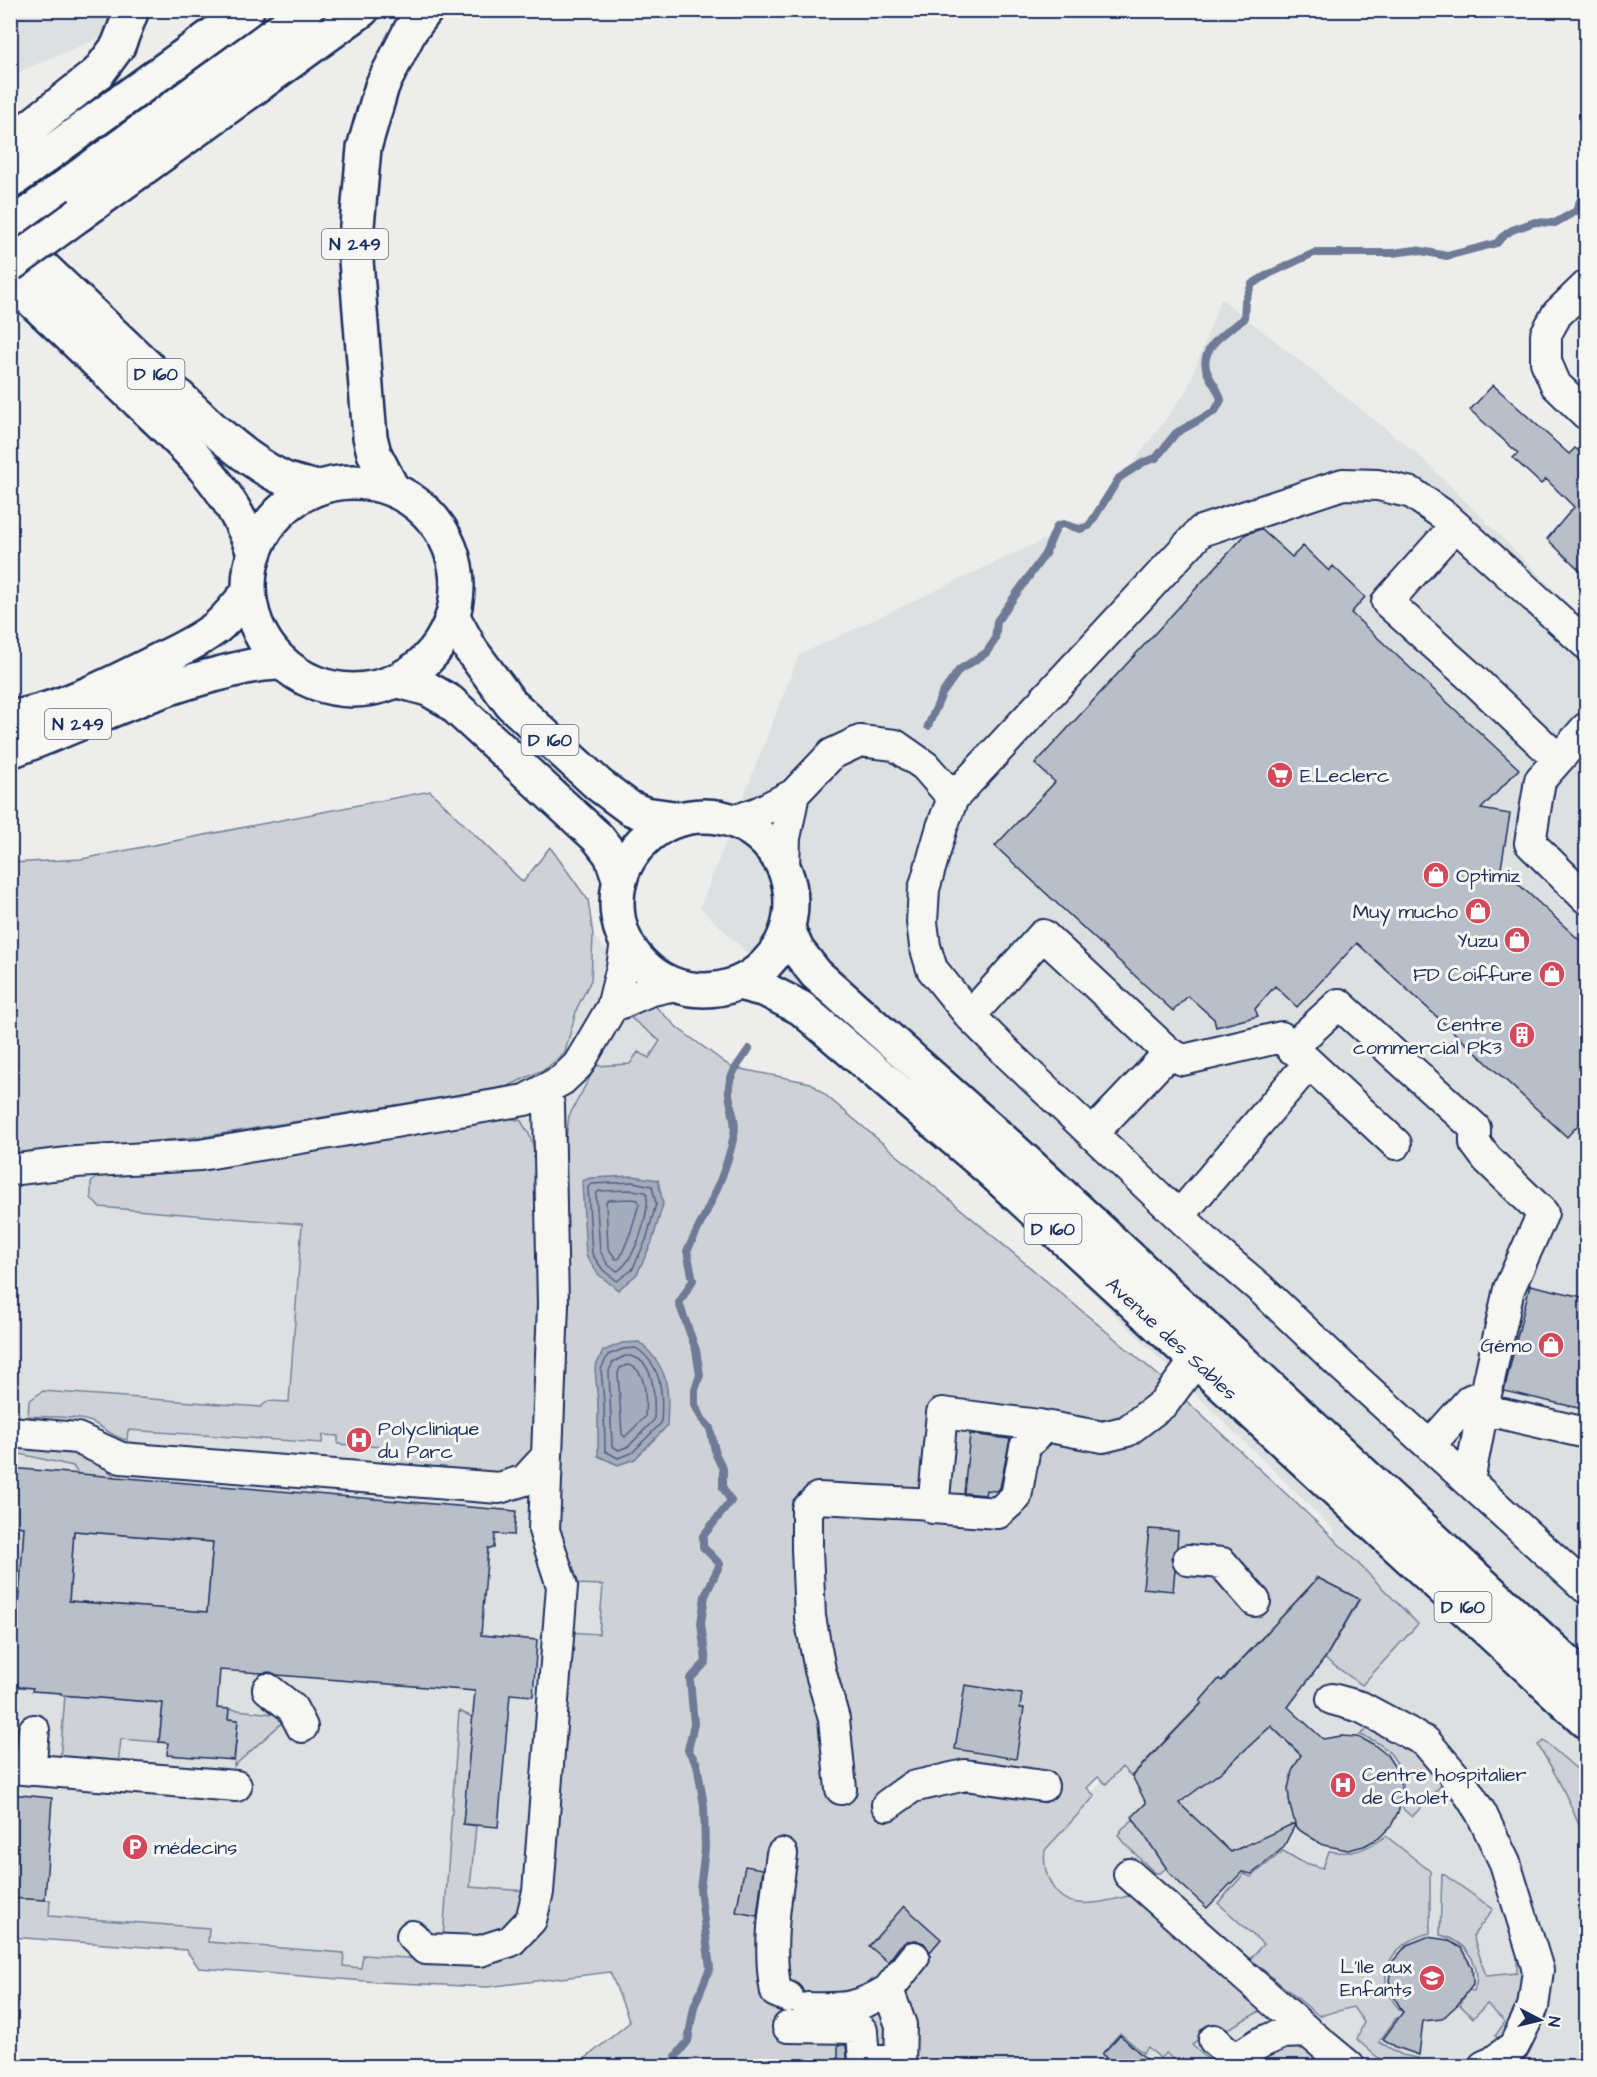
<svg xmlns="http://www.w3.org/2000/svg" width="1597" height="2077" viewBox="0 0 1597 2077" font-family="'Architects Daughter',sans-serif">
<rect width="100%" height="100%" fill="#edeeec"/>
<filter id="ink" filterUnits="userSpaceOnUse"><feTurbulence type="fractalNoise" baseFrequency=".0167" numOctaves="2"/><feDisplacementMap in="SourceGraphic" scale="12" xChannelSelector="R" yChannelSelector="G"/><feConvolveMatrix kernelMatrix="1 2 1 2 8 2 1 2 1" color-interpolation-filters="sRGB"/></filter>
<g filter="url(#ink)">
<!-- built -->
<path fill="#dde0e1" d="M11,11H164L11,75Z
M1221,298L1420,456L1586,621V2066H806L1007,1883L1336,1532L700,907L799,655L1094,516L1187,390Z
M430,791L523,882L550,847L588,900L593,935L655,1006L713,1062L704,1968L576,2066L630,2022L610,1972L487,1987L378,1982L199,1968L186,1950L11,1937V863L82,859Z"/>
<!-- green -->
<path fill="#ced2d7" stroke="#74809a" stroke-width="1.5" d="M430,791L523,882L550,847L588,900L593,935L591,980L577,1008L565,1052L547,1068L506,1087L208,1136L11,1156V863L82,859Z
M655,1006L679,1029L731,1067L811,1083L1164,1380L1327,1532L1418,1624L1362,1685L1325,1659L1360,1599L1316,1577L1313,1583L1222,1680L1219,1679L1200,1701L1201,1703L1131,1776L1122,1767L1106,1784L1098,1777L1087,1788L1095,1796L1045,1850C1042,1872 1053,1901 1078,1903C1096,1905 1116,1899 1133,1895L1262,2010L1224,2031L1211,2026L1192,2045L1215,2066H1189L1184,2062L1180,2066L1166,2053L1160,2058L1148,2047L1143,2053L1120,2033L1102,2054L1109,2061L1104,2066H576L630,2022L610,1972L487,1987L378,1982L199,1968L186,1950L11,1937L10,1898L50,1900L49,1916L209,1928L208,1942L344,1953L343,1966L361,1968L363,1955L479,1963L519,1949L568,1632L599,1634L603,1585L574,1584L557,1523L561,1175L569,1116L596,1066L630,1064L638,1052L649,1058L660,1041L631,1018L644,1009Z
M507,1117L521,1121L529,1134L536,1154L544,1282L536,1442L531,1457L509,1474L382,1467L383,1447L338,1444V1436L323,1435L322,1443L128,1430L127,1440C112,1437 103,1426 89,1421C72,1416 46,1417 28,1416L29,1401L43,1391L261,1407L268,1401L289,1402L302,1224L99,1207L91,1198V1183L99,1174Z
M11,1444L85,1452L118,1479L79,1475L73,1466L11,1452Z
M10,1525L24,1527L19,1601L11,1600Z
M74,1531L213,1542L207,1612L69,1601Z
M65,1695L163,1703L159,1742L121,1739L118,1765L60,1761Z
M229,1709L281,1715L284,1721L234,1766L238,1720L228,1719Z
M459,1711L473,1717L463,1824L476,1826L470,1887L528,1891C527,1898 526,1909 522,1914C503,1941 472,1940 443,1939Z
M1374,1724L1392,1731L1448,1778L1412,1817L1403,1809C1407,1774 1396,1746 1360,1735Z
M1271,1726L1301,1756C1288,1778 1284,1798 1296,1823L1231,1852L1168,1809L1221,1772Z
M1544,1741L1586,1777V1843C1573,1808 1558,1776 1538,1745Z
M1134,1819L1170,1865L1160,1873H1155L1123,1842L1118,1835L1123,1828Z
M1386,1836L1430,1871V1933C1386,1943 1369,1985 1406,2015L1404,2020L1396,2018L1379,2042L1402,2055L1418,2058L1417,2066C1386,2066 1379,2061 1357,2039L1364,2022L1353,2007L1319,2016L1250,1959L1263,1944L1218,1903L1244,1874L1251,1877L1283,1851L1302,1862L1323,1868L1329,1851C1354,1855 1365,1850 1386,1836Z
M1442,1873L1493,1909L1473,1936L1486,1976L1517,1973V1955L1526,1956V1980L1515,2023L1500,2039L1495,2036L1505,2022L1487,2004L1473,2018L1460,2005L1468,1990L1474,1991C1484,1965 1465,1941 1440,1935Z
M1295,2044L1312,2052L1329,2066H1248L1265,2053Z"/>
<!-- water -->
<path fill="#a5acbc" stroke="#6e7a96" stroke-width="1.5" d="M633,1176L658,1180L663,1204L652,1242L637,1274L618,1290L598,1274L586,1256L582,1181L590,1178Z
M639,1342C670,1368 669,1389 667,1426L635,1459L618,1465L598,1456V1403L595,1368L603,1351L622,1343Z"/>
<g fill="none" stroke-linecap="round" stroke-linejoin="round">
<!-- shore -->
<path stroke="#526184" stroke-width="1.5" d="M633,1182L652,1186L656,1204L646,1240L632,1270L617,1281L603,1270L592,1254L588,1187L592,1184Z
M632,1190L646,1192C652,1210 634,1263 617,1271L608,1265L600,1251L596,1194L599,1191Z
M632,1199L638,1200L639,1204L630,1234L620,1258L616,1259L608,1248L606,1202L608,1200Z
M636,1348C663,1366 663,1394 661,1423L632,1453L618,1458L605,1451L604,1403L601,1369L608,1355L623,1349Z
M625,1356C656,1355 655,1398 654,1420L629,1446L619,1450L612,1446L609,1371L613,1362Z
M627,1365C648,1367 646,1402 645,1417L625,1437L622,1434L618,1373L620,1368Z"/>
<!-- stream -->
<path stroke="#6e7a96" stroke-width="8" d="M1586,64V71
M928,726L942,694L959,670L986,653L995,640L997,621L1045,554L1057,526L1063,524L1080,529L1089,526L1119,478L1144,462L1156,458L1176,433L1215,411L1221,400C1219,390 1212,383 1208,374C1196,350 1227,330 1244,319L1245,301L1252,284L1269,274L1314,253H1392L1416,250L1447,256L1497,243L1502,237L1512,230L1535,222L1555,223L1576,211L1586,186
M678,2066L676,2056L688,2041L694,2007L710,1968L700,1889L705,1849L704,1806L697,1764L688,1750L694,1724L690,1679L706,1662L701,1623L705,1596L720,1564L703,1547V1536L731,1501L723,1488V1469L716,1455L710,1428L702,1419L695,1405V1390L700,1375L696,1350L679,1303L693,1280L687,1251C705,1215 726,1176 734,1135C738,1117 725,1098 730,1081C732,1070 743,1058 749,1049"/>
</g>
<!-- building -->
<path fill="#b9bfc8" stroke="#1b2f5e" stroke-width="1.5" fill-rule="evenodd" d="M1493,385L1569,454L1575,448L1587,458V577L1547,539L1574,507L1546,479L1541,484L1513,458L1518,453L1470,410Z
M1261,529L1292,557L1303,546L1329,571L1333,566L1365,597L1351,613L1519,769L1481,809L1510,814L1501,868L1587,947V1115L1567,1137L1357,943L1297,1007L1275,986L1255,1009L1258,1016L1216,1027L1214,1019L1188,996L1173,1011L995,846L1055,782L1035,764L1246,534Z
M1530,1285L1587,1298V1410L1504,1391Z
M970,1434L1010,1439L1000,1488L996,1491L986,1490L985,1495L964,1493Z
M10,1468L516,1511L514,1535L495,1534L494,1548H488L481,1635L537,1640L533,1696L510,1694L498,1827L463,1824L475,1691L277,1675L270,1672L261,1673L220,1670L217,1708L229,1709L228,1719L238,1720L234,1760L167,1755L168,1743L159,1742L163,1703L61,1695V1693L32,1691L33,1688L11,1686L14,1651H10V1600L19,1601L24,1527L10,1525ZM74,1531L213,1542L207,1612L69,1601Z
M1149,1529L1178,1531L1177,1547L1171,1558L1175,1570L1173,1591L1143,1588Z
M1318,1578L1359,1599L1325,1658L1288,1707L1323,1739L1341,1736L1358,1737L1373,1744L1387,1755L1396,1769L1401,1785L1399,1810L1391,1826L1379,1838L1364,1846L1348,1850L1323,1845L1296,1828L1295,1825L1283,1848L1252,1874L1242,1872L1207,1908L1171,1875L1132,1817L1146,1803L1132,1776L1202,1703L1200,1701L1219,1679L1222,1681ZM1271,1726L1301,1755L1292,1771L1288,1789L1290,1806L1295,1823L1231,1852L1179,1803L1221,1772Z
M965,1685L1022,1694L1020,1708H1024L1016,1759L955,1749Z
M10,1794L52,1798L45,1900L10,1898Z
M745,1866L763,1869L757,1916L736,1912Z
M904,1906L941,1939L930,1952L924,1943L916,1940L907,1941L900,1946L888,1962L869,1946Z
M1427,1937L1448,1940L1461,1948L1472,1967L1473,1981V1985L1458,2004L1442,2019L1423,2021L1419,2055L1396,2047L1383,2039L1403,2012L1394,1997L1389,1980L1393,1961L1407,1945Z
M1120,2035L1155,2067H1116L1102,2054Z
M838,2045H846L848,2067H838Z"/>
<g fill="none" stroke-linecap="round" stroke-linejoin="round">
<defs>
<path id="minor" d="M1586,286L1557,314L1546,334V362L1556,385L1586,414
M1455,526L1387,602L1472,678L1558,759
M1586,644L1445,516L1412,493L1378,485L1343,484L1201,531L953,798L942,827L924,889L922,922L925,946L932,969L970,1016L1009,1055L1216,1251L1261,1289L1344,1368L1586,1588
M1586,728L1540,780L1530,843L1586,898
M734,821L759,812L794,794L832,754L860,741L895,745L925,766L953,798
M784,866L785,838L794,794
M612,1007L649,991L675,985
M970,1016L1043,935L1169,1053L1183,1060L1281,1037L1396,1144
M1291,1048L1339,1004L1475,1128V1143L1487,1159L1543,1213L1509,1289L1484,1403L1469,1481
M1092,1134L1169,1053
M10,1170L76,1162L200,1155L525,1100L562,1080L578,1065L612,1007L622,967L626,942
M1180,1215L1298,1076L1310,1065
M1484,1403L1495,1412L1586,1433
M1039,1425L1037,1434L1025,1447L1016,1497L998,1513L933,1508L942,1413L1039,1425L1103,1437L1127,1431L1164,1403L1196,1360
M10,1432L77,1438L121,1458L499,1488L525,1480L547,1456
M1430,1445L1470,1400L1486,1394
M1188,1560L1222,1563L1255,1601
M268,1689L292,1708L302,1727
M1332,1699L1361,1707L1426,1742L1465,1788L1481,1813L1505,1863L1538,1970L1533,2007L1514,2046L1493,2062L1484,2066
M10,1768L236,1786
M30,1770L34,1730
M841,1789L834,1719L820,1670L810,1617L807,1549V1509L818,1498L933,1504
M887,1805L912,1787L965,1775L1043,1786
M782,1854C776,1900 767,1946 776,1992L788,1997
M1129,1874L1308,2032
M412,1936L425,1949L480,1951L511,1941L531,1920L538,1892L562,1586L544,1530L553,1305L549,1105L544,1091
M808,2008C844,2009 857,2009 888,1990
M788,2027L858,2028L862,2031L864,2061H900
M1214,2040L1235,2059L1260,2043L1283,2033L1308,2032L1349,2066
M900,2066L901,2025L888,1990L914,1957"/>
<g id="major">
<path d="M10,236L213,429C236,448 258,467 285,479C295,483 307,485 317,488"/>
<path d="M10,280C49,316 88,353 126,390C178,439 230,483 254,553"/>
<circle cx="353" cy="586" r="104"/>
<path d="M453,617L471,650L511,704L599,785L630,808L645,814L681,819"/>
<path d="M399,681L428,689L449,701L598,838L611,855L620,881"/>
<circle cx="704" cy="903" r="87"/>
<path d="M788,929L797,950L816,974L1008,1145L1586,1680"/>
<path id="s1" d="M739,983L766,990L801,1008L988,1168L1586,1721"/>
</g>
<path id="highway" d="M10,143L98,73L118,46L132,10
M10,182L247,10
M80,214L362,10
M10,227L307,10
M392,488L374,453L370,437L355,248L364,148L382,86L410,31L426,10
M10,718C63,709 114,683 161,659C180,650 200,640 217,627C228,618 238,604 248,593
M10,751C82,725 148,690 222,673C241,668 260,663 281,663"/>
</defs>
<!-- minor casing -->
<use href="#minor" stroke="#1b2f5e" stroke-width="34"/>
<!-- major casing -->
<use href="#major" stroke="#1b2f5e" stroke-width="38"/>
<!-- highway casing -->
<use href="#highway" stroke="#1b2f5e" stroke-width="38"/>
<!-- minor -->
<use href="#minor" stroke="#f6f6f2" stroke-width="30"/>
<!-- major -->
<use href="#major" stroke="#f6f6f2" stroke-width="33"/>
<!-- highway -->
<use href="#highway" stroke="#f6f6f2" stroke-width="33"/>
<defs>
<path id="highway-bridge" d="M10,265L80,214"/>
</defs>
<!-- highway-bridge casing -->
<use href="#highway-bridge" stroke="#1b2f5e" stroke-width="38" stroke-linecap="butt"/>
<!-- highway-bridge -->
<use href="#highway-bridge" stroke="#f6f6f2" stroke-width="33"/>
</g>
</g>
<!-- icons -->
<defs>
<symbol id="supermarket-disc" viewBox="-11 -11 22 22"><circle r="9.5" fill="#d1495b" stroke="#f6f6f2"/><path d="M-6-5.5h2.5l.6 2H6L4.5 2H-2.5L-4.4-4H-6ZM-1.5 3.2a1.3 1.3 0 1 0 .1 0ZM3 3.2a1.3 1.3 0 1 0 .1 0Z" fill="#fff"/></symbol>
<symbol id="shop-disc" viewBox="-11 -11 22 22"><circle r="9.5" fill="#d1495b" stroke="#f6f6f2"/><path d="M-5-2.5h2.3a2.7 3.5 0 0 1 5.4 0H5L5.5 6h-11ZM-1.5-2.5h3a1.5 2.3 0 0 0-3 0Z" fill="#fff"/></symbol>
<symbol id="building-disc" viewBox="-11 -11 22 22"><circle r="9.5" fill="#d1495b" stroke="#f6f6f2"/><path d="M-4-6H4V6H1V3H-1V6H-4ZM-2.5-4.3h1.7v1.8h-1.7ZM.8-4.3h1.7v1.8H.8ZM-2.5-1h1.7V.8h-1.7ZM.8-1h1.7V.8H.8Z" fill="#fff"/></symbol>
<symbol id="hospital-disc" viewBox="-11 -11 22 22"><circle r="9.5" fill="#d1495b" stroke="#f6f6f2"/><path d="M-5-5h3v3.5h4V-5h3V5h-3V1.5h-4V5h-3Z" fill="#fff"/></symbol>
<symbol id="parking-disc" viewBox="-11 -11 22 22"><circle r="9.5" fill="#d1495b" stroke="#f6f6f2"/><path d="M-3.5-5.5H1a3.5 3.5 0 0 1 0 7H-1V5.5H-3.5ZM-1-3.4V-.6H.8a1.4 1.4 0 0 0 0-2.8Z" fill="#fff"/></symbol>
<symbol id="school-disc" viewBox="-11 -11 22 22"><circle r="9.5" fill="#d1495b" stroke="#f6f6f2"/><path d="M0-5L7-2L0 1L-7-2ZM-4 1L0 2.5L4 1V4Q0 6-4 4Z" fill="#fff"/></symbol>
</defs>
<g fill-rule="evenodd">
<use href="#supermarket-disc" x="1265" y="760" width="30" height="30"/>
<use href="#shop-disc" x="1421" y="860" width="30" height="30"/>
<use href="#shop-disc" x="1463" y="896" width="30" height="30"/>
<use href="#shop-disc" x="1502" y="925" width="30" height="30"/>
<use href="#shop-disc" x="1537" y="959" width="30" height="30"/>
<use href="#building-disc" x="1507" y="1020" width="30" height="30"/>
<use href="#shop-disc" x="1536" y="1330" width="30" height="30"/>
<use href="#hospital-disc" x="344" y="1425" width="30" height="30"/>
<use href="#hospital-disc" x="1328" y="1770" width="30" height="30"/>
<use href="#parking-disc" x="120" y="1832" width="30" height="30"/>
<use href="#school-disc" x="1417" y="1963" width="30" height="30"/>
</g>
<g text-anchor="middle" stroke-width="6" stroke-linejoin="round" paint-order="stroke">
<!-- shield labels -->
<g fill="#f6f6f2" stroke="#5d6b8a" stroke-width="1.5">
<rect x="322" y="229" width="66" height="30" rx="4.5"/>
<rect x="127.5" y="359" width="57" height="30" rx="4.5"/>
<rect x="45" y="709" width="66" height="30" rx="4.5"/>
<rect x="521.5" y="725" width="57" height="30" rx="4.5"/>
<rect x="1024.5" y="1214" width="57" height="30" rx="4.5"/>
<rect x="1434.5" y="1592" width="57" height="30" rx="4.5"/>
</g>
<g font-size="18" font-weight="bold" fill="#1b2f5e">
<text x="355" y="250">N 249</text>
<text x="156" y="380">D 160</text>
<text x="78" y="730">N 249</text>
<text x="550" y="746">D 160</text>
<text x="1053" y="1235">D 160</text>
<text x="1463" y="1613">D 160</text>
</g>
<!-- poi labels -->
<g font-size="20" fill="#1b2f5e" stroke="#f6f6f2" text-anchor="end">
<text x="1300" y="782" text-anchor="start">E.Leclerc</text>
<text x="1456" y="882" text-anchor="start">Optimiz</text>
<text x="1458" y="918">Muy mucho</text>
<text x="1498" y="947">Yuzu</text>
<text x="1532" y="981">FD Coiffure</text>
<text x="1502" y="1031">Centre<tspan x="1502" dy="23">commercial PK3</tspan></text>
<text x="1532" y="1352">Gémo</text>
<text x="378" y="1435" text-anchor="start">Polyclinique<tspan x="378" dy="23">du Parc</tspan></text>
<text x="1362" y="1781" text-anchor="start">Centre hospitalier<tspan x="1362" dy="23">de Cholet</tspan></text>
<text x="154" y="1854" text-anchor="start">médecins</text>
<text x="1412" y="1973">L’Ile aux<tspan x="1412" dy="23">Enfants</tspan></text>
</g>
<!-- street labels -->
<g font-size="20" fill="#1b2f5e" stroke="#f6f6f2">
<text dy="7" stroke="none"><textPath href="#s1" startOffset="564">Avenue des Sables</textPath></text>
</g>
</g>
<!-- margin -->
<rect width="1597" height="2077" fill="none" stroke="#f6f6f2" stroke-width="36"/>
<rect x="18" y="18" width="1561" height="2041" fill="none" stroke="#1b2f5e" stroke-width="2" filter="url(#ink)"/>
<!-- north arrow -->
<g transform="translate(1540 2020) rotate(97)" stroke="#f6f6f2" stroke-width="4.5" paint-order="stroke">
<path d="M0-4.5L10 22L0 15L-10 22Z" fill="#1b2f5e"/>
<text y="-9" font-size="16" font-weight="bold" text-anchor="middle" fill="#1b2f5e">N</text>
</g>
</svg>
